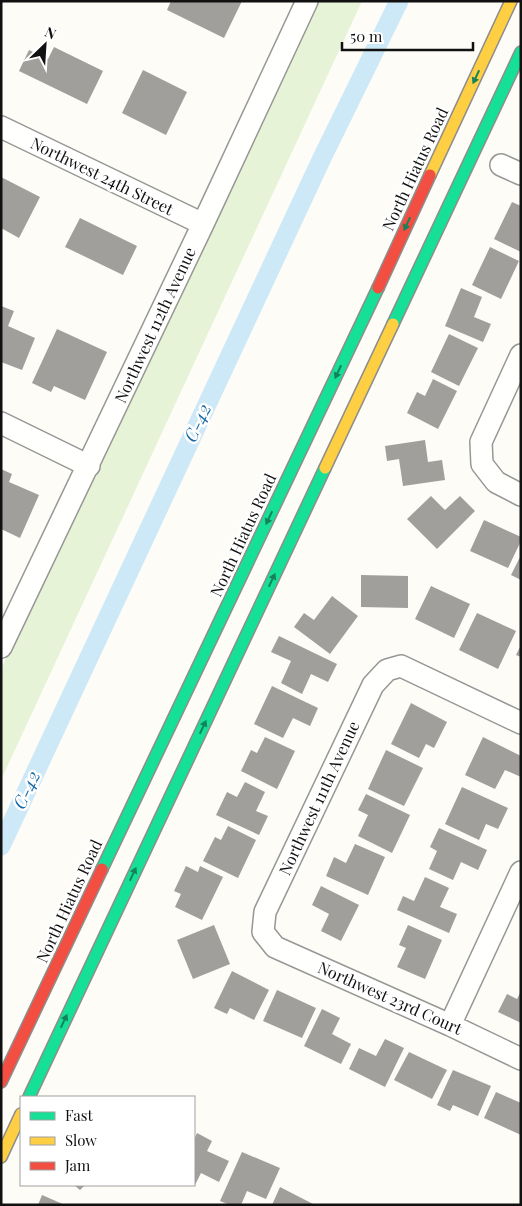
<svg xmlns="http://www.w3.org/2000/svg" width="522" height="1206" viewBox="0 0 522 1206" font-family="'Playfair Display',serif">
<rect width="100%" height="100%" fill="#fdfcf7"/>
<!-- green -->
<path fill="#e7f3d7" d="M316,1H362L1,780V669Z"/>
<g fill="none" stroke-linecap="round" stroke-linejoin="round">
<!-- canal -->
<path stroke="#cde8f7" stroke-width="19" d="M1,846L322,158L399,1"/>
</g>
<!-- building -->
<path fill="#a19f9c" d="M171,1H242L224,38L167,10Z
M54,47L103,71L87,104L19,71L29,50L48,59Z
M143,70L187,92L166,135L122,113Z
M1,177L40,197L19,238L1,228Z
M512,202L521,206V252L494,239Z
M80,218L137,246L123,275L65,247Z
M490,247L519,261L501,299L472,285Z
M461,288L482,297L474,317L491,324L483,342L445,326Z
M1,306L14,311L8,326L35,338L22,370L1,362Z
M57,329L107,352L85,400L54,386L51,392L32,383Z
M449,334L478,348L459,386L431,372Z
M433,379L457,391L438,429L407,413L417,392L425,396Z
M425,440L428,462L442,460L445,480L403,486L399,459L387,461L385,446Z
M1,469L12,474L9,482L39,495L20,538L1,529Z
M431,496L445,510L460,496L475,511L437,549L407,519Z
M484,520L521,537V541L508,568L470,551Z
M521,555V580L511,575Z
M361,575L408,576V608L361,607Z
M431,586L470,604L454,638L415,619Z
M332,596L358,616L330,654L294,627L304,613L314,620Z
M477,613L516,631L498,669L459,650Z
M279,636L337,664L328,682L311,674L302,694L281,683L291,661L271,652Z
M521,645V657L516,655Z
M272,686L318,708L310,726L293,718L283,738L254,724Z
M411,703L447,722L434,748L426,744L419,758L391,744Z
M265,737L295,751L277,789L241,771L251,750L257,753Z
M483,737L521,756V777L505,770L495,789L465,775Z
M386,750L423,768L404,806L368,789Z
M245,782L265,792L256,811L268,816L259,835L216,815L227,792L237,797Z
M462,787L508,808L498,829L486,824L479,840L445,824Z
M366,794L410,815L392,853L358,836L368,815L358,810Z
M228,826L256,840L238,878L203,861L215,837L221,840Z
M439,828L487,850L478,870L461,862L453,880L429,869L437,851L430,847Z
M355,844L385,857L368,895L326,876L334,857L346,863Z
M186,866L198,872L200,866L223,877L202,920L175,907L181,894L174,891Z
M425,877L449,888L440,907L457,914L449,933L397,910L403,896L414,901Z
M321,886L359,905L341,941L321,931L329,914L312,905Z
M214,925L230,964L193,979L177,940Z
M408,925L442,940L425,979L397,967L406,948L399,945Z
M232,971L269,990L254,1020L230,1008L227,1014L214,1008Z
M277,990L316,1008L302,1038L263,1021Z
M521,991V1023L498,1012L507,994L517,999Z
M322,1009L340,1018L332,1034L351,1044L341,1064L304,1046Z
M385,1039L404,1048L385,1087L349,1069L359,1048L376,1056Z
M409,1052L447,1070L432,1099L394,1080Z
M453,1070L491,1086L478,1116L453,1105L450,1111L437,1105Z
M496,1092L521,1103V1135L484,1118Z
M197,1133L212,1141L207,1151L229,1161L219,1182L201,1173L195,1185L194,1184V1140Z
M242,1152L280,1168L266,1199L247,1191L241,1205H230L220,1201Z
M74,1185H85L80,1190Z
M280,1187L315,1205H272Z
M42,1195L65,1205H38Z"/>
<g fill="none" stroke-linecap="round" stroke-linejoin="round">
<defs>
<path id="street" d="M1,127L203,224
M501,165L521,174
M521,355L481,442L482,464L496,482L521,495
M1,423L89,466
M1,647L203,224L307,1
M521,723L401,666L387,670L373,685L265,912L263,932L275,947L450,1025L521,1059
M450,1025L521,872"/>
<path id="fast" d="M393,324L521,52
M102,869L378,288
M29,1097L325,468"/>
<path id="slow" d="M430,175L511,1
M325,468L393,324
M1,1157L21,1114"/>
<path id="jam" d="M378,288L430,175
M1,1082L102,869"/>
</defs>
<!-- street casing -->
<use href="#street" stroke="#979795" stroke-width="24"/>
<!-- fast casing -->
<use href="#fast" stroke="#8e8d8b" stroke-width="14"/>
<!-- slow casing -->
<use href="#slow" stroke="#8e8d8b" stroke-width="14"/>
<!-- jam casing -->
<use href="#jam" stroke="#8e8d8b" stroke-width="14"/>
<!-- street -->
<use href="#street" stroke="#fffffe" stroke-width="21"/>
<!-- fast -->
<use href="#fast" stroke="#16e098" stroke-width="11"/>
<!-- slow -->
<use href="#slow" stroke="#ffcf43" stroke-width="11"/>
<!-- jam -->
<use href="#jam" stroke="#f24e42" stroke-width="11"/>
</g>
<!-- one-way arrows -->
<defs><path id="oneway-solid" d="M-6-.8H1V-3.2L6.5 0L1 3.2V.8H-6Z" transform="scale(1.25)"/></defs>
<g fill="#14835b">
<use href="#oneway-solid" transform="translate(476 77) rotate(115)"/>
<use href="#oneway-solid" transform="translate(407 224) rotate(115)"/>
<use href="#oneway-solid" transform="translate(338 372) rotate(115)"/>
<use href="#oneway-solid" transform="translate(269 518) rotate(115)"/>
<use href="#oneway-solid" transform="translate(272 580) rotate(-65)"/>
<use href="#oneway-solid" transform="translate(203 727) rotate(-65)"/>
<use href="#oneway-solid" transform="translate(133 874) rotate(-65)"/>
<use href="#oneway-solid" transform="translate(64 1021) rotate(-65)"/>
</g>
<g text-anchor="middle" stroke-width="5" stroke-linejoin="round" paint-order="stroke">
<!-- street labels -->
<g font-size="16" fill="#111" stroke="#fff">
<text transform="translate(415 169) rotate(-65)" y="6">North Hiatus Road</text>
<text transform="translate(102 176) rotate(26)" y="6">Northwest 24th Street</text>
<text transform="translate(155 325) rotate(-65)" y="6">Northwest 112th Avenue</text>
<text transform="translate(243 535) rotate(-65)" y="6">North Hiatus Road</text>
<text transform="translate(319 798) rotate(-65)" y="6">Northwest 111th Avenue</text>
<text transform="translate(69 901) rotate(-65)" y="6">North Hiatus Road</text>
<text transform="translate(390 998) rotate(24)" y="6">Northwest 23rd Court</text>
</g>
<!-- water labels -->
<g font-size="18" font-style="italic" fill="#1768a6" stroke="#fff">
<text transform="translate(198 423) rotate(-65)" y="6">C-42</text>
<text transform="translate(27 790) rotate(-65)" y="6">C-42</text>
</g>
</g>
<!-- border -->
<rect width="522" height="1206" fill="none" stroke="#111111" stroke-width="5"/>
<!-- legend -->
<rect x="20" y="1096" width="175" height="90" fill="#ffffff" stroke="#a0a0a0"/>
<rect x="30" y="1112" width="25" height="8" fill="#16e098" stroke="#a0a0a0"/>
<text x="65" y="1121" font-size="15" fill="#111111">Fast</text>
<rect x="30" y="1137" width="25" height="8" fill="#ffcf43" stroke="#a0a0a0"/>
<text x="65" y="1146" font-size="15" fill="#111111">Slow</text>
<rect x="30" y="1162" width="25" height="8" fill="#f24e42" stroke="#a0a0a0"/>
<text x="65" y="1171" font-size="15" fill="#111111">Jam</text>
<!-- north arrow -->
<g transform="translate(45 45) rotate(25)" stroke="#ffffff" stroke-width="4" paint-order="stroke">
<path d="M0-4L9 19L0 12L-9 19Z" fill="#111111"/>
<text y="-8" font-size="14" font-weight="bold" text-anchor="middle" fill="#111111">N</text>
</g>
<!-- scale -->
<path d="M342 42v8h131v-8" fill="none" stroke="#111111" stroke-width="2.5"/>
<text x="350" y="42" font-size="15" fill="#111111" stroke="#ffffff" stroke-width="4" paint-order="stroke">50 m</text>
</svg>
